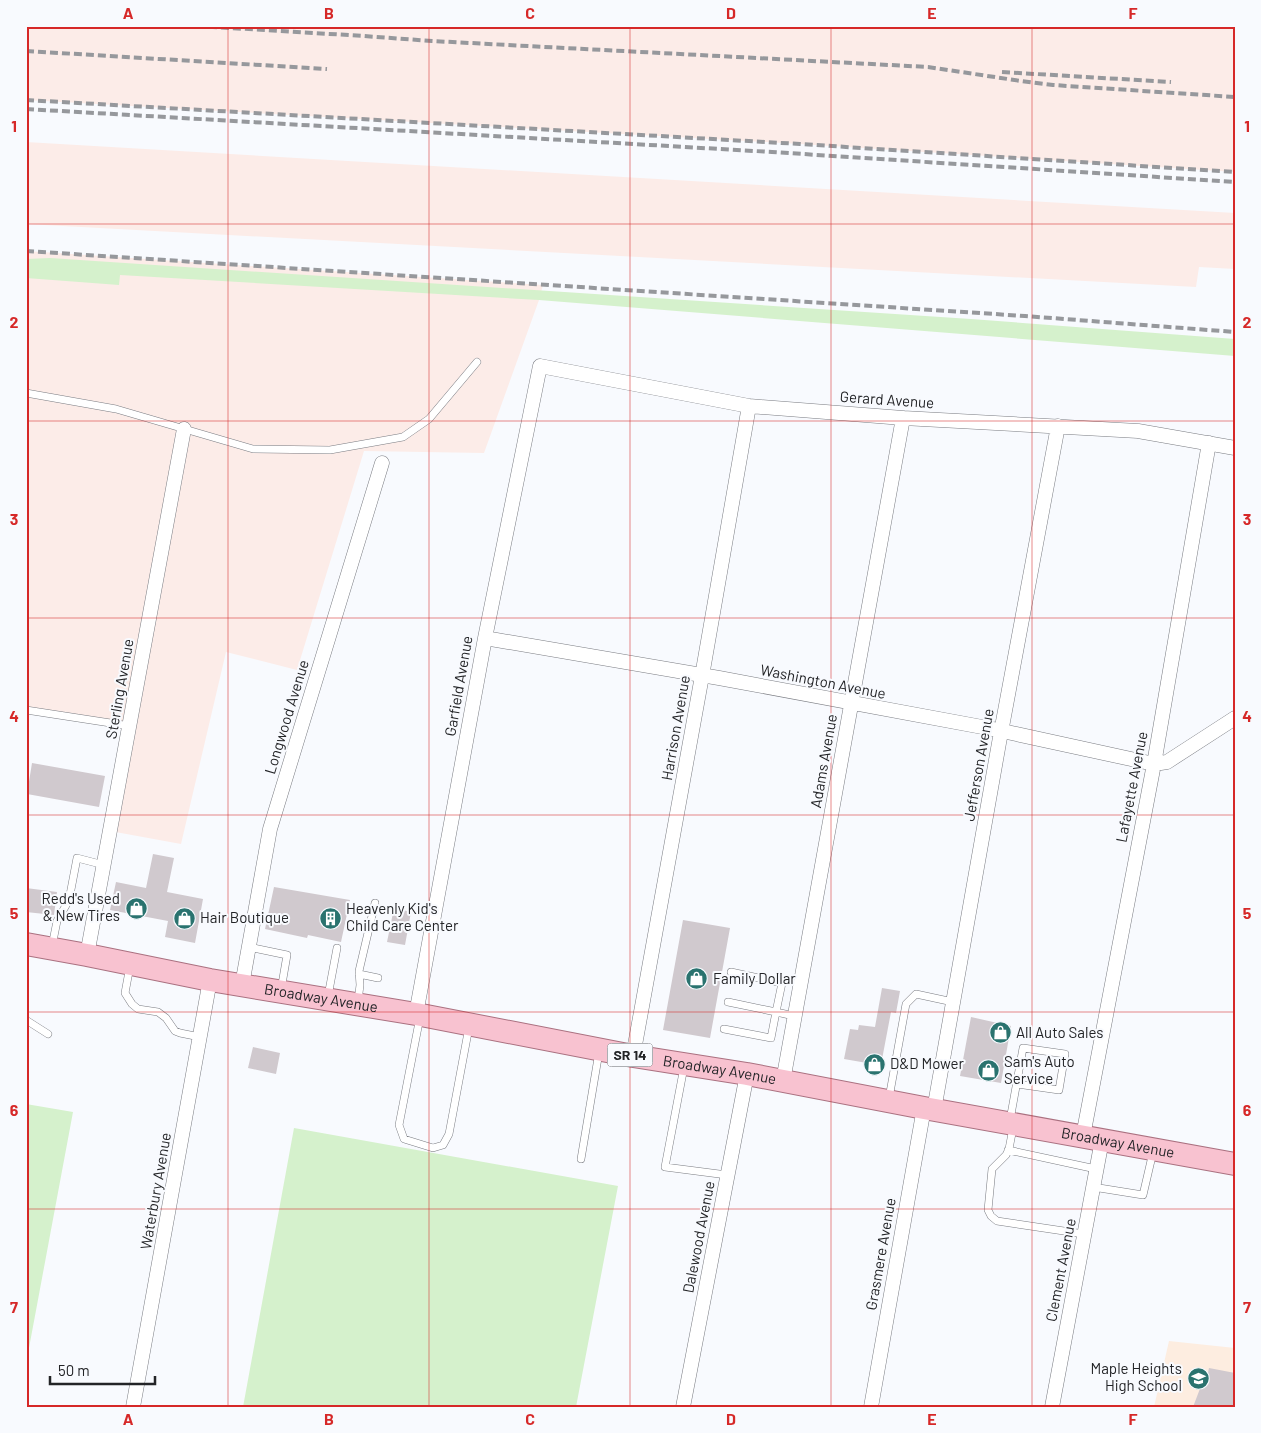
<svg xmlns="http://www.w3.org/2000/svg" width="1261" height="1433" viewBox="0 0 1261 1433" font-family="Barlow,sans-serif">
<rect width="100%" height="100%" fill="#f8fafe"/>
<!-- industrial -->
<path fill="#fcece8" d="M26,26H1235V172L800,144L26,100Z
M26,142L1235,213V269L1199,267L1196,287L26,224Z
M26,251L543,285L539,300L484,453L364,451L297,670L226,652L181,844L110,831L129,726L26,710Z"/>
<!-- education -->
<path fill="#fdede0" d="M1169,1341L1235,1348V1407H1154Z"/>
<!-- green -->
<path fill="#d5f1cc" d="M50,258L971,319L1235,339V356L539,300L120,275L119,285L26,278V259Z
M26,1104L73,1112L26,1364Z
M294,1128L618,1186L576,1407H243Z"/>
<!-- building -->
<path fill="#d0c9ce" d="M32,763L105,776L99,807L27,794Z
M153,854L174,858L167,892L203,899L195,943L165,937L168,921L110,910L116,882L146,888Z
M274,887L350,900L341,942L308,935L307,938L265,929Z
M26,888L57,892L54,915L26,912Z
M394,908L411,912L405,945L387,942Z
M683,920L730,928L710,1038L663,1030Z
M882,988L900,991L896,1013L891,1012L880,1070L866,1067L867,1063L844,1059L850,1029L858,1030L859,1025L875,1027Z
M971,1017L1011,1026L1001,1083L960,1076Z
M253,1047L280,1053L276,1074L248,1068Z
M1209,1368L1235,1373V1407H1193L1201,1386L1205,1387Z"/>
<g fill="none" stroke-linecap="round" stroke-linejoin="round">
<defs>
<path id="service" d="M26,393L116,409L253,449L330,450L403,437L429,419L477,362
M26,710L130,726
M52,946L57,921L69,900L77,858L104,865
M249,947L287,955L281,990
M130,966L125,993L132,1004L138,1009L158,1012L166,1018L175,1031L180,1033L200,1037
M731,972L782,983L776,1012L794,1016
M359,974L378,978
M328,996L337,948
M358,1001L360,985L359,971L375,903
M420,1017L399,1125L404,1139L433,1148L443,1145L449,1134L469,1027
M26,1020L48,1034
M724,1029L771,1038L776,1012L728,1002
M684,1067L665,1167L727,1175
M889,1098L906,1004L916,994L953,1002
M1010,1120L1023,1048L1065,1054L1059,1090L1017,1084
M1013,1128L1009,1149L1006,1155L992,1169L988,1210L991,1216L997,1221L1084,1234
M1008,1150L1096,1169
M581,1159L599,1052
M1093,1187L1143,1195L1153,1152"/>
<path id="minor" d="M485,638L719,678L993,729L1154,764L1167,762L1235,718
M87,955L184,429
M242,985L270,829L382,463
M416,1014L485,638L540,366L749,406L903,418L1138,431L1235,448
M633,1056L702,676L749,406
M783,1081L903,418
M934,1110L999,743L1058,426
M1083,1136L1154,764L1209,443
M133,1407L210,980
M683,1407L747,1074
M871,1407L924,1108
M1052,1407L1102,1140"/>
<g id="primary">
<path id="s1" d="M26,944L87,955L210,980L416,1014L633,1056L747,1074L924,1108L1235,1164"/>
</g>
</defs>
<!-- service casing -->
<use href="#service" stroke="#7a7c82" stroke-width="8"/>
<!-- minor casing -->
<use href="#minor" stroke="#7a7c82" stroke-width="15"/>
<!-- primary casing -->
<use href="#primary" stroke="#aa7180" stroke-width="24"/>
<!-- service -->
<use href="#service" stroke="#fff" stroke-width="7"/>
<!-- minor -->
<use href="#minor" stroke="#fff" stroke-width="14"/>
<!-- primary -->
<use href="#primary" stroke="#f8c2d0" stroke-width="22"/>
<!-- rail -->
<path stroke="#96989c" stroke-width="4" stroke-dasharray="8 4" stroke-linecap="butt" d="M197,26L364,36L432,41L928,67L1021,81L1053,85L1235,97
M26,51L327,69
M1002,72L1171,82
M26,100L800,144L1235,172
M26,109L772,152L1235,182
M26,251L1025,316L1235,332"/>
</g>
<!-- grid -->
<path fill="none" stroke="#d62828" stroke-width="1" stroke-opacity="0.55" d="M228,26V1407M429,26V1407M630,26V1407M831,26V1407M1032,26V1407M26,224H1235M26,421H1235M26,618H1235M26,815H1235M26,1012H1235M26,1209H1235"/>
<!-- icons -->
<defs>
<symbol id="shop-disc" viewBox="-11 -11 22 22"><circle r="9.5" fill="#2a736f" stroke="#f8fafe"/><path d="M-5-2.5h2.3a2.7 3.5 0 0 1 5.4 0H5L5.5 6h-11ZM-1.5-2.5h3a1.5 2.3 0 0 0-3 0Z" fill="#fff"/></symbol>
<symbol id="building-disc" viewBox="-11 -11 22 22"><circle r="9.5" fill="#2a736f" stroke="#f8fafe"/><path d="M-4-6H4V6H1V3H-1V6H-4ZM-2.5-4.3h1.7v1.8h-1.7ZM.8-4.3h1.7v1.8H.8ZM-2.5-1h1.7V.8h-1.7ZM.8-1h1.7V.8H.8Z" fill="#fff"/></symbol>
<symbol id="school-disc" viewBox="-11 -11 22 22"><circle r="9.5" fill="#2a736f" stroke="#f8fafe"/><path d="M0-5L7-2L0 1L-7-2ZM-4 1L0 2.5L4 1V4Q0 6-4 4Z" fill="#fff"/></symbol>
</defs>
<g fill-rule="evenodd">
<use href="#shop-disc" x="124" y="896" width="25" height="25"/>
<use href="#shop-disc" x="172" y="906" width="25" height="25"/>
<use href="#building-disc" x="318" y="906" width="25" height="25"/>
<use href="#shop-disc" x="684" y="966" width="25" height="25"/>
<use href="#shop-disc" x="988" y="1020" width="25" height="25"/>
<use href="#shop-disc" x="862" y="1052" width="25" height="25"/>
<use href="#shop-disc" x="976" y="1058" width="25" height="25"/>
<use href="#school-disc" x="1186" y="1366" width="25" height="25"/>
</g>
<g text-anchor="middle" stroke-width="4" stroke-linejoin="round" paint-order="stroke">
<!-- shield labels -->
<rect fill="#f8fafe" stroke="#636468" stroke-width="1" x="607.5" y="1043.5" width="45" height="23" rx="4"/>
<g font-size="14" font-weight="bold" fill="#232427">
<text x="630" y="1060">SR 14</text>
</g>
<!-- street labels -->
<g font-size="15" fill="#232427" stroke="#f8fafe">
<text transform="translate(887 400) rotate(4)" y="5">Gerard Avenue</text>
<text transform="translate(823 682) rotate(11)" y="5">Washington Avenue</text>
<text transform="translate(459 686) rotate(-80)" y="5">Garfield Avenue</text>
<text transform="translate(120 689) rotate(-80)" y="5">Sterling Avenue</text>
<text transform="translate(287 717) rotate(-73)" y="5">Longwood Avenue</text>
<text transform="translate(676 728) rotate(-80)" y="5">Harrison Avenue</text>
<text transform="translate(824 761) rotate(-80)" y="5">Adams Avenue</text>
<text transform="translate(979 765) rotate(-80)" y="5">Jefferson Avenue</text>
<text transform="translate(1132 787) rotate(-79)" y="5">Lafayette Avenue</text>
<text dy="5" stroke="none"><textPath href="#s1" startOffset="300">Broadway Avenue</textPath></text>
<text dy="5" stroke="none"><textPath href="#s1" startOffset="705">Broadway Avenue</textPath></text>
<text dy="5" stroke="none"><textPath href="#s1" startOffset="1110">Broadway Avenue</textPath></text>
<text transform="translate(156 1191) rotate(-80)" y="5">Waterbury Avenue</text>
<text transform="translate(699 1237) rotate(-79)" y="5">Dalewood Avenue</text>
<text transform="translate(881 1254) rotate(-80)" y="5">Grasmere Avenue</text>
<text transform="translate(1061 1270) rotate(-79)" y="5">Clement Avenue</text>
</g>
<!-- poi labels -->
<g font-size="15" fill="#232427" stroke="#f8fafe" text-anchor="start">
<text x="120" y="904" text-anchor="end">Redd's Used<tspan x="120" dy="17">&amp; New Tires</tspan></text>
<text x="346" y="914">Heavenly Kid's<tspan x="346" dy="17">Child Care Center</tspan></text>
<text x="200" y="923">Hair Boutique</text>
<text x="713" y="984">Family Dollar</text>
<text x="1016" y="1038">All Auto Sales</text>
<text x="1004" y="1067">Sam's Auto<tspan x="1004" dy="17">Service</tspan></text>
<text x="890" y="1069">D&amp;D Mower</text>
<text x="1182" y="1374" text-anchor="end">Maple Heights<tspan x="1182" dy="17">High School</tspan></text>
</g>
</g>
<!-- border -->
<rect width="1261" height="1433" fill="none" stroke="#f8fafe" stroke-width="55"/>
<!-- scale -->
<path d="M50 1376v8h105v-8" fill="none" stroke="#232427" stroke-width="2.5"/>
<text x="58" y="1376" font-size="15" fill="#232427" stroke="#f8fafe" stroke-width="4" paint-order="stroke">50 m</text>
<rect x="28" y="28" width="1206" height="1378" fill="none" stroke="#d62828" stroke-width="2"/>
<g font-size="16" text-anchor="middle" font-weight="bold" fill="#d62828">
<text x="128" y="19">A</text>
<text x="329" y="19">B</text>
<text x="530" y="19">C</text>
<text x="731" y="19">D</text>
<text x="932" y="19">E</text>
<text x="1133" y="19">F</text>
<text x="14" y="132">1</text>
<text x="1247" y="132">1</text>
<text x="14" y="328">2</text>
<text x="1247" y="328">2</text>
<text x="14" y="525">3</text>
<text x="1247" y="525">3</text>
<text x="14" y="722">4</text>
<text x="1247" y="722">4</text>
<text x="14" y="919">5</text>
<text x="1247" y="919">5</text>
<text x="14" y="1116">6</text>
<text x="1247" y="1116">6</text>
<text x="14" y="1313">7</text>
<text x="1247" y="1313">7</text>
<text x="128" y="1425">A</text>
<text x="329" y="1425">B</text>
<text x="530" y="1425">C</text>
<text x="731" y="1425">D</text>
<text x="932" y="1425">E</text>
<text x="1133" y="1425">F</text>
</g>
</svg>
